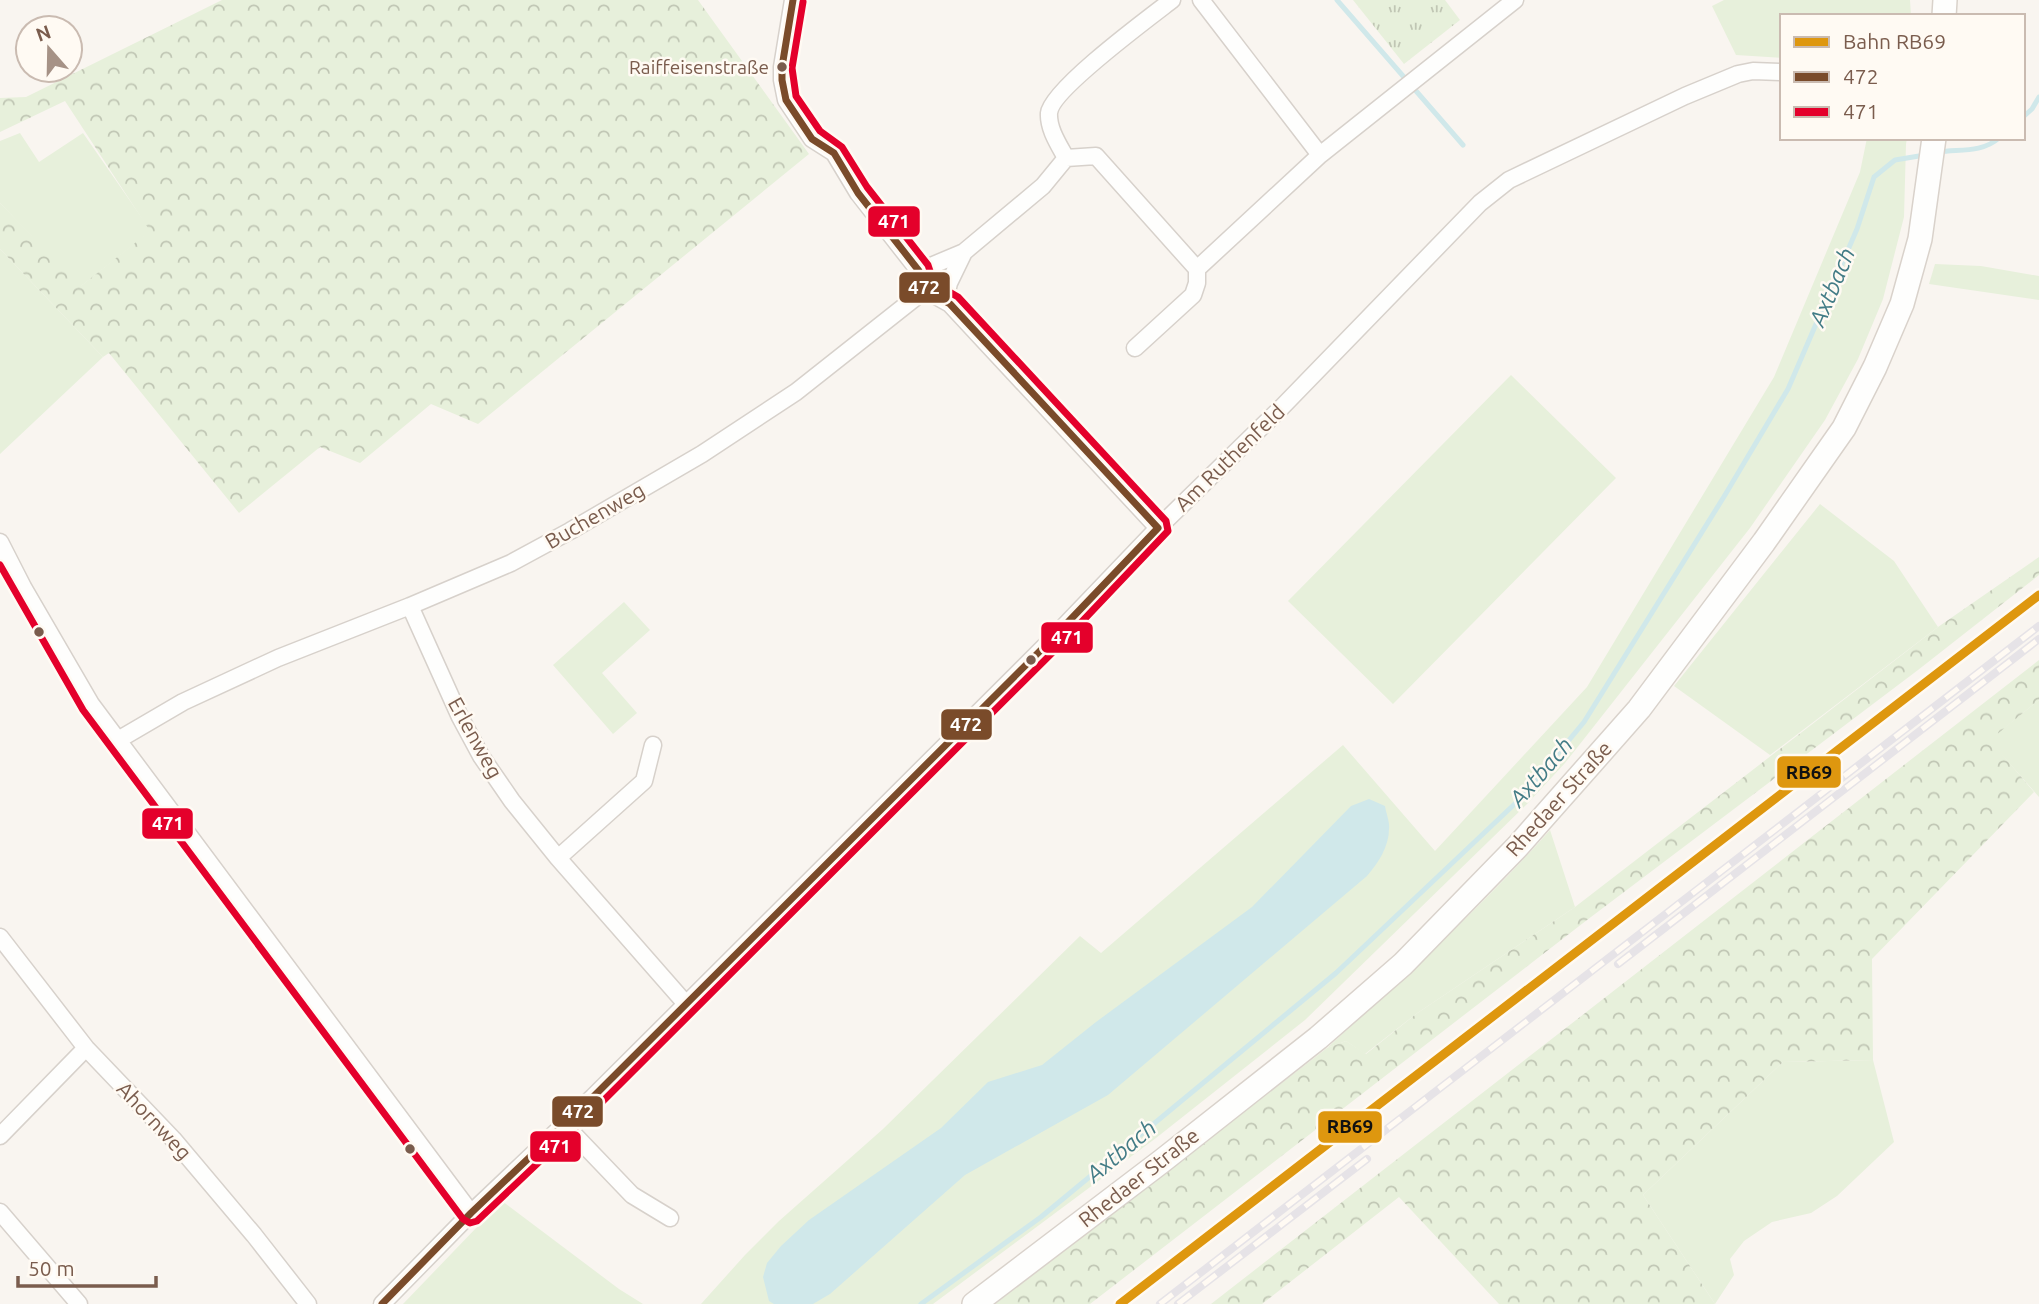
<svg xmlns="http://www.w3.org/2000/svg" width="2039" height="1304" viewBox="0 0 2039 1304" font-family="Ubuntu,sans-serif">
<defs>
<pattern id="forest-crowns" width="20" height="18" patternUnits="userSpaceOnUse" patternTransform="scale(1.75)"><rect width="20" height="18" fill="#e7f0db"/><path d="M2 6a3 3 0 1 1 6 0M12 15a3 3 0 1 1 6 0" fill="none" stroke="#c0c6b4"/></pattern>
<pattern id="park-tufts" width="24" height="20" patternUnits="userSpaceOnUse" patternTransform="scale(1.75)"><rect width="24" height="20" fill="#e7f0db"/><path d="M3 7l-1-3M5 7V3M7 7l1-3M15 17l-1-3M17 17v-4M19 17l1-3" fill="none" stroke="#c0c6b4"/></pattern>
</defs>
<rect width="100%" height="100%" fill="#f9f5f0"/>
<!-- grass -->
<path fill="#e7f0db" d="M1724,0H1910L1911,16H1782V58L1736,55L1712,6Z
M20,133L39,162L83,133L151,231L80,287L0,203V141Z
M1867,138H1907L1906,144L1904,217L1883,299L1858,359L1825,420L1750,528L1565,763L1528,803L1305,1020L1156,1138L933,1304H701L745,1255L779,1221L883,1129L1080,936L1101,953L1343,745L1435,851L1587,687L1774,377L1860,172Z
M0,249L103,357L0,454Z
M1935,264L1981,266L2039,276V300L1929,284Z
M1511,375L1616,478L1393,704L1288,601Z
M1820,504L1894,561L1938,627L1770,755L1674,686Z
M624,602L650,630L602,673L637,713L613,734L553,665Z
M2039,700V797L1989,740Z
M1550,830L1575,907L1416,1014L1365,1054L1346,1041L1327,1048C1403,978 1481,908 1550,830Z
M1873,1060L1894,1142L1837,1196L1811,1213L1772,1222L1744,1241L1730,1259L1734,1275L1715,1304L1643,1195L1783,1062Z
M502,1201L619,1289L643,1304H403Z"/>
<!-- forest -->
<path fill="url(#forest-crowns)" d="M222,0H698L809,154L478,424L431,404L360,463L320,447L239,513L109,353L103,357L0,249V203L81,286L150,231L65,101L0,132V98L26,97Z
M2039,557V575L1918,670L1587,920L1090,1304H995L1327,1048L1346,1041L1366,1054L1416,1014L1575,907L1938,627Z
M2039,660V700L1990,740L2034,792L1872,959L1873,1060L1783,1062L1643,1195L1715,1304H1499L1399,1197L1262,1304H1211Z"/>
<!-- park -->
<path fill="url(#park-tufts)" d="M1353,0H1445L1460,20L1404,64Z"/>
<!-- water -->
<path fill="#d0e8ea" d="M1369,799L1385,806C1386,813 1390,822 1389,829C1389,847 1378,863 1367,876L1108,1095L965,1175L830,1294L813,1304H774L769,1301L763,1277L767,1263L781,1246L809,1220L941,1128L988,1082L1042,1065L1096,1022L1252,907L1351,806Z"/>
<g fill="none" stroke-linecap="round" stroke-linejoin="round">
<!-- stream -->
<path stroke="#d0e8ea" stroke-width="5" d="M1337,0L1463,145
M2023,117L2032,109L2039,97
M1939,152C1959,149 1982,153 1999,138
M921,1304L1041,1217L1336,973L1521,798L1584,722L1725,495L1788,389L1857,229L1874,177L1895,160L1925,155"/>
<defs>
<path id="street" d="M793,0L782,67V80L786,100L812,139L834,153L858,193L919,271L925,290L950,304L1158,528
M1201,0L1320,155
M1066,158C1059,145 1048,129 1049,113C1051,90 1150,17 1172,0
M1197,269L1320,155L1515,0
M919,271L964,252L1043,186L1066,158L1096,156L1197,269V283L1193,295L1135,348
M945,301L949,283L964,252
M0,542L23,587L91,704L471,1213
M410,606L460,717L481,756L512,801L558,858L686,1004
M118,740L183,702L278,658L410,606L511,563L570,531L702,454L796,392L925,290
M558,858L644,781L653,745
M0,937L86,1048L173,1139L254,1235L308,1304
M564,1124L632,1195L670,1218
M0,1136L86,1048
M0,1212L79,1304
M382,1304L471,1213L593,1097L1048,643L1158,528L1282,407L1480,203L1509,180L1685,96L1738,74L1753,71L1782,72"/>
<path id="secondary" d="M1944,16L1945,0
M974,1304L1162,1161L1318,1038L1403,964L1518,846L1639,709L1764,542L1844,428L1875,367L1902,304L1920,239L1934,138"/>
</defs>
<!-- street casing -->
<use href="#street" stroke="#d7d1cb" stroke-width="19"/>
<!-- secondary casing -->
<use href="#secondary" stroke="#d9d2cb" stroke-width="26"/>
<!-- street -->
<use href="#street" stroke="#fefefd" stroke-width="16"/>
<!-- secondary -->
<use href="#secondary" stroke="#fefefd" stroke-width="23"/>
<defs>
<path id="rail" d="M1618,964L2039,639
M1160,1304L2039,626
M1178,1304L1367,1159"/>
</defs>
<!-- rail casing -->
<use href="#rail" stroke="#e6e3e7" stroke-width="8"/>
<!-- rail -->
<use href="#rail" stroke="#fffaf3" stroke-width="5" stroke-dasharray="16" stroke-linecap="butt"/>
<defs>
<path id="bus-1" d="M793,0L782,67V80L786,100L812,139L834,153L858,193L919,271L925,290L950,304L1158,528
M382,1304L471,1213L593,1097L1048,643L1158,528"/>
<path id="bus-2" d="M0,565L83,710L463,1219L470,1223L477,1221L600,1104L1055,650L1168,531L1166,521L958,297L934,283L928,265L867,187L842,147L820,131L796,96L792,68L803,2"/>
</defs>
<!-- bus-1 casing -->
<use href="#bus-1" stroke="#fffaf3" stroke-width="12"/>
<!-- bus-2 casing -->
<use href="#bus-2" stroke="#fffaf3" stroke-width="12"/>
<!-- bus-1 -->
<use href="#bus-1" stroke="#7a4b2a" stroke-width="7"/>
<!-- bus-2 -->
<use href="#bus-2" stroke="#e4002b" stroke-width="7"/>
<defs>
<path id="rail-1" d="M1120,1304L2039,595"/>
</defs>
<!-- rail-1 casing -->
<use href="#rail-1" stroke="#fffaf3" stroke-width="14"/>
<!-- rail-1 -->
<use href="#rail-1" stroke="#de970f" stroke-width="9"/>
</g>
<!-- markers -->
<g fill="#7a5c4d" stroke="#fffaf3" stroke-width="2.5">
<circle cx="782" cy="67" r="6"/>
<circle cx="39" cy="632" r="6"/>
<circle cx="1031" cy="660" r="6"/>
<circle cx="410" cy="1149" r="6"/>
</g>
<g text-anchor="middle" stroke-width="5" stroke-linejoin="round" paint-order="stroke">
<!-- bus labels -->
<g font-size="19" fill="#7a5c4d" stroke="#fffaf3" text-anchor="end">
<text x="769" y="74">Raiffeisenstraße</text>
</g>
<!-- street labels -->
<g font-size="21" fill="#7a5c4d" stroke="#fffaf3">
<text transform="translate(1230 458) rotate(-44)" y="7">Am Ruthenfeld</text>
<text transform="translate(595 516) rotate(-30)" y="7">Buchenweg</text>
<text transform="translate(475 738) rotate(61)" y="7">Erlenweg</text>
<text transform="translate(1559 799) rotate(-48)" y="7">Rhedaer Straße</text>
<text transform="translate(154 1121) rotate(47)" y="7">Ahornweg</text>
<text transform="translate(1139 1178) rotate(-38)" y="7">Rhedaer Straße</text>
</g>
<!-- water labels -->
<g font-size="23" font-style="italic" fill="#437c86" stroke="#fffaf3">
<text transform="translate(1832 287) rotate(-67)" y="8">Axtbach</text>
<text transform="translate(1541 772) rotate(-49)" y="8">Axtbach</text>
<text transform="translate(1121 1151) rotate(-40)" y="8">Axtbach</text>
</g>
</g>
<g stroke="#fffaf3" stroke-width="2.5">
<rect x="867" y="205" width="54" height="33" rx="7" fill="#e4002b"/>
<rect x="898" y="271" width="53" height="33" rx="7" fill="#7a4b2a"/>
<rect x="1040" y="621" width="54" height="33" rx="7" fill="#e4002b"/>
<rect x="940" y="708" width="53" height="33" rx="7" fill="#7a4b2a"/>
<rect x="1776" y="755" width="66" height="34" rx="7" fill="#de970f"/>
<rect x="141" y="807" width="53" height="33" rx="7" fill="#e4002b"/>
<rect x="551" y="1095" width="53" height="33" rx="7" fill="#7a4b2a"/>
<rect x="1317" y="1110" width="66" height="34" rx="7" fill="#de970f"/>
<rect x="529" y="1130" width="53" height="33" rx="7" fill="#e4002b"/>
</g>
<g font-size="19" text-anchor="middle" font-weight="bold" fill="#fff">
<text x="894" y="228">471</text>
<text x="924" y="294">472</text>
<text x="1067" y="644">471</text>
<text x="966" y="731">472</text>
<text x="168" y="830">471</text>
<text x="578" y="1118">472</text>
<text x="555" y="1153">471</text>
</g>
<g font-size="19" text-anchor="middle" font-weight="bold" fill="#111">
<text x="1809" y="779">RB69</text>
<text x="1350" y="1133">RB69</text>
</g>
<!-- legend -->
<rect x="1780" y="14" width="245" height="126" fill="#fffaf3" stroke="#cabbb1" stroke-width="2"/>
<rect x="1794" y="37" width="35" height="10" fill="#de970f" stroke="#cabbb1" stroke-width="2"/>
<text x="1843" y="49" font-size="21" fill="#7a5c4d">Bahn RB69</text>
<rect x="1794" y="72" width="35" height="10" fill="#7a4b2a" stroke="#cabbb1" stroke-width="2"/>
<text x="1843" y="84" font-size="21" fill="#7a5c4d">472</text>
<rect x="1794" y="107" width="35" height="10" fill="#e4002b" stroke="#cabbb1" stroke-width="2"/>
<text x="1843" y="119" font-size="21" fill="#7a5c4d">471</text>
<!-- north arrow -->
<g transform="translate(49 49) rotate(340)"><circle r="33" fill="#fffaf3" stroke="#cabbb1" stroke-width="2"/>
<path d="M0-5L12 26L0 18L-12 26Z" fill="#a69286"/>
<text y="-10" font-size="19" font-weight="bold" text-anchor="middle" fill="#7a5c4d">N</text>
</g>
<!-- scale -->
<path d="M18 1276v10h138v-10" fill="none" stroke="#7a5c4d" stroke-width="3.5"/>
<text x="28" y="1276" font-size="21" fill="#7a5c4d" stroke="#fffaf3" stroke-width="5" paint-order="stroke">50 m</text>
</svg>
